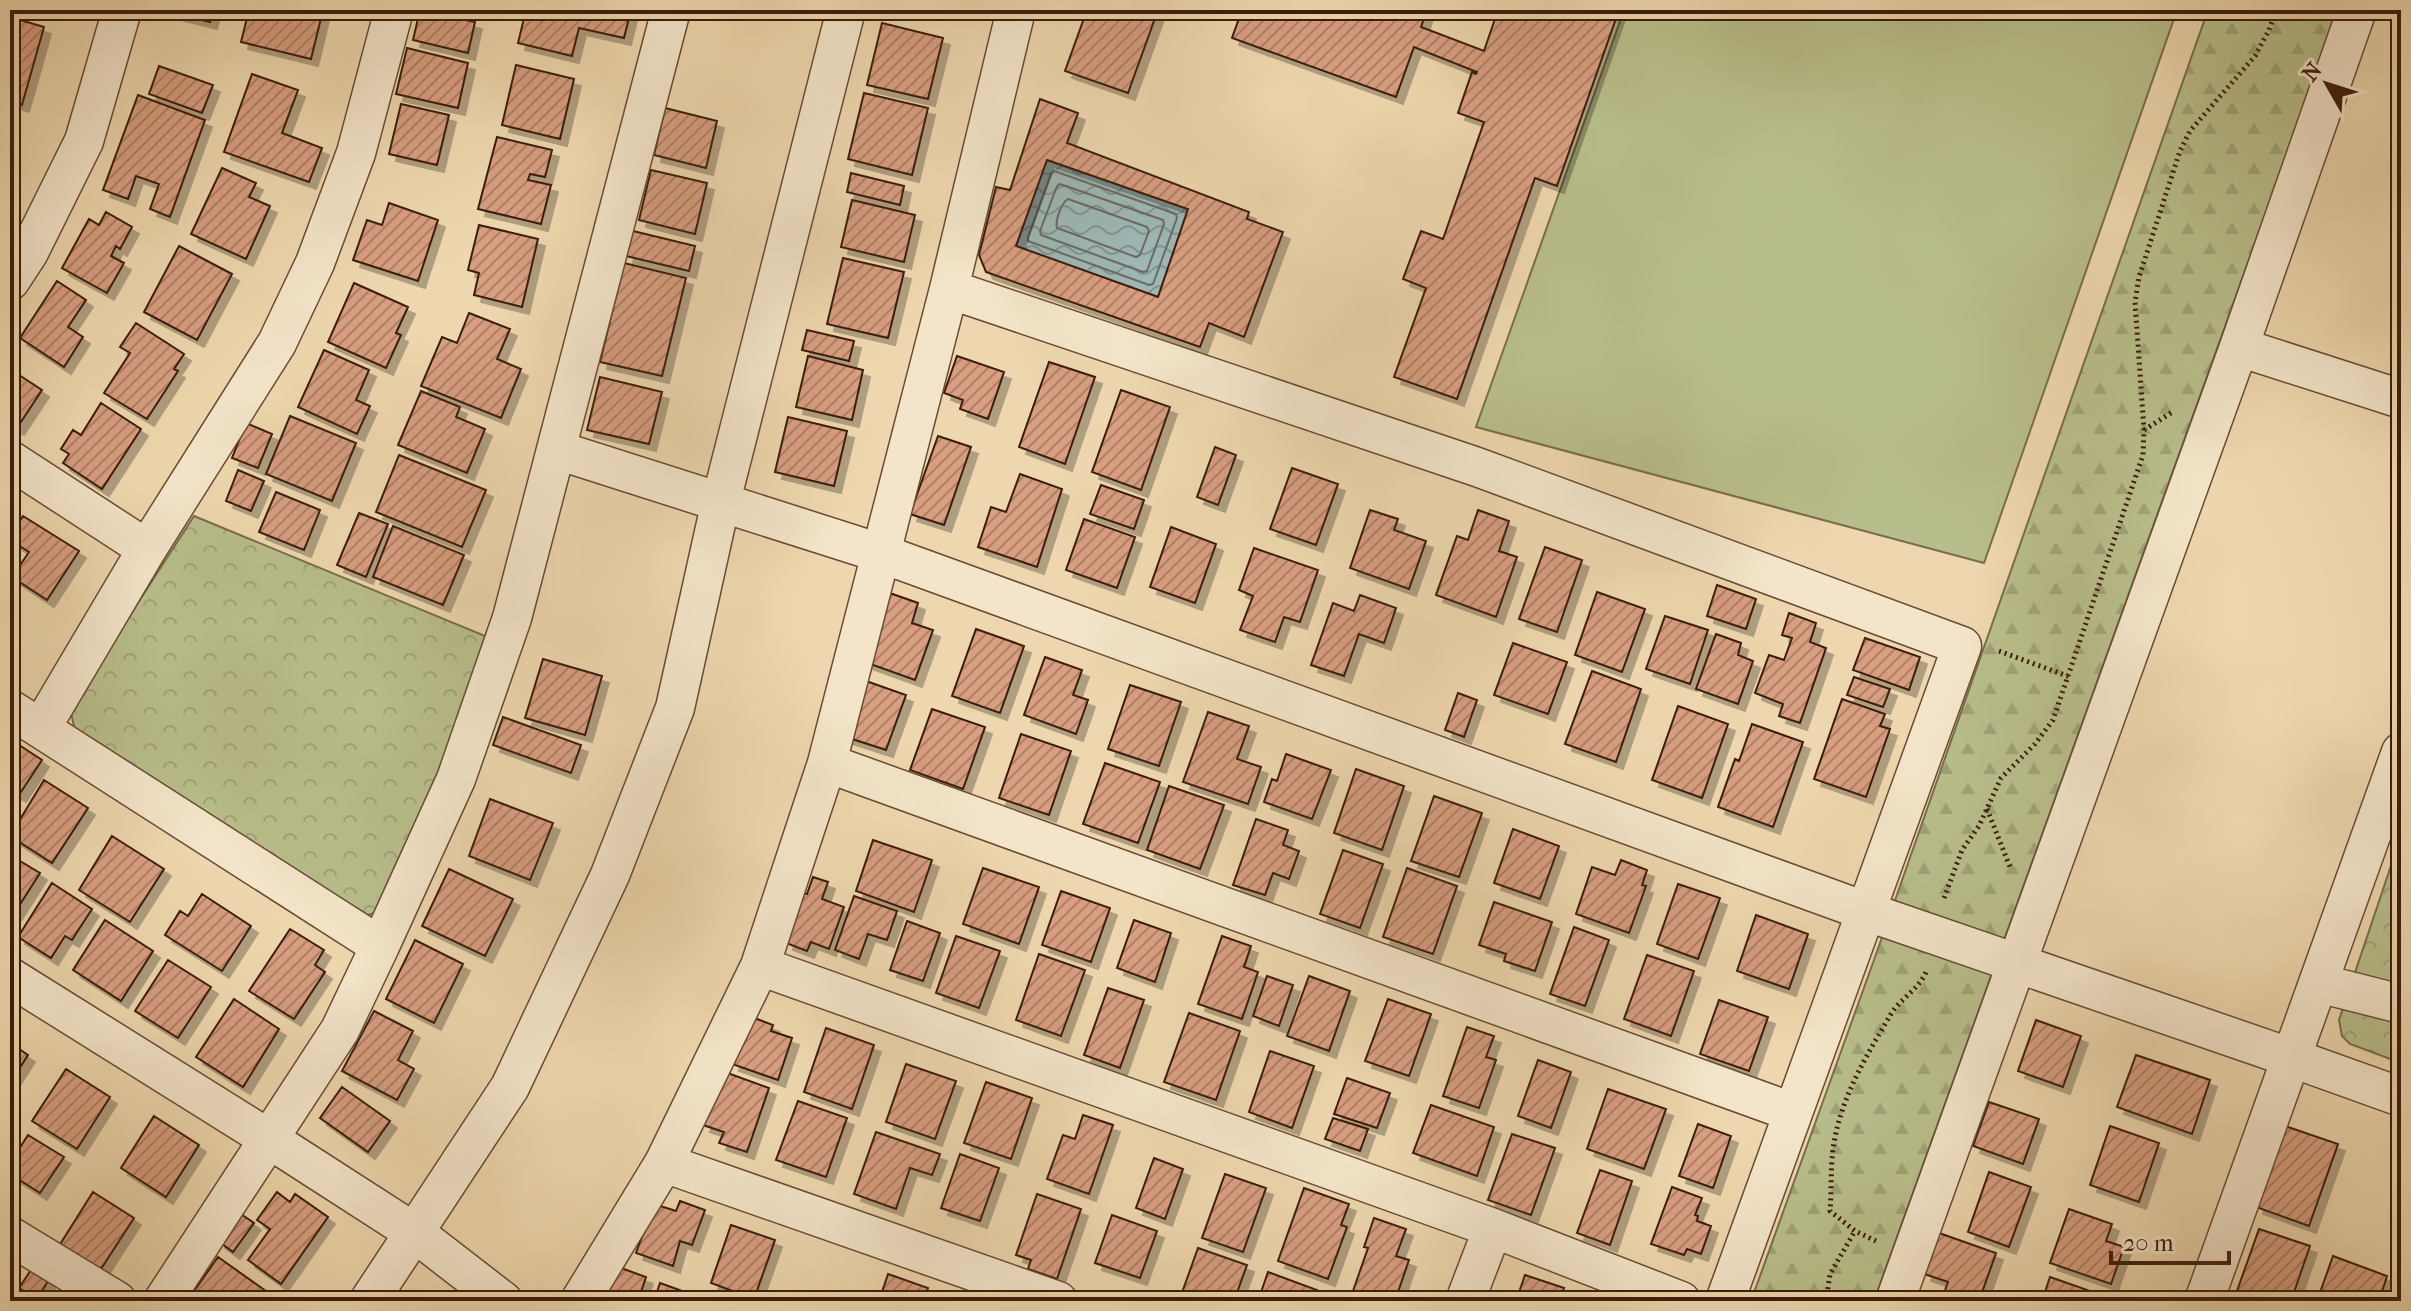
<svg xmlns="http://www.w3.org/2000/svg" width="2411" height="1311" viewBox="0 0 2411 1311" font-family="'IM FELL French Canon',serif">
<defs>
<pattern id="forest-firs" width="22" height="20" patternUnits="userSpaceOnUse" patternTransform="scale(2)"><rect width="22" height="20" fill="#b8be8b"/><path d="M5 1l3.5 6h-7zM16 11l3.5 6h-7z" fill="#9fa377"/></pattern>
<pattern id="park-crowns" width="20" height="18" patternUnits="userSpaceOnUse" patternTransform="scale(2)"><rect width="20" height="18" fill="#b8be8b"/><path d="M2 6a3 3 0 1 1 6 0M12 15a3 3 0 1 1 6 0" fill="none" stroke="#9fa377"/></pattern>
<pattern id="water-waves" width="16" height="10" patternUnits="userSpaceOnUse" patternTransform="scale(2)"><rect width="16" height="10" fill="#9db7b5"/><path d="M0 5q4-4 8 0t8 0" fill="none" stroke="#819492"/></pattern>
<pattern id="building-hatch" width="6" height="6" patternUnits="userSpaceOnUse" patternTransform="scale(2)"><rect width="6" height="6" fill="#d79e80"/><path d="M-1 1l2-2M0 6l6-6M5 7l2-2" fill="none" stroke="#b08067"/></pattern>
<filter id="shadow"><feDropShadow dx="7" dy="7" stdDeviation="0" flood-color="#0004"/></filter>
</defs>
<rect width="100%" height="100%" fill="#eed7ae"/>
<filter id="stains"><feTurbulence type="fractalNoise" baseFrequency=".0025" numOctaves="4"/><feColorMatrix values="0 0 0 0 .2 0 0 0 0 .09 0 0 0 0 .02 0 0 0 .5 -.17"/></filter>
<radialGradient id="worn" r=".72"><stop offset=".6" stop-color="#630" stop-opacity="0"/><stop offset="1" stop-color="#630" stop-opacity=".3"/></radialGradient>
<!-- forest -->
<path fill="url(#forest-firs)" stroke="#7a6d4c" stroke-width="2" d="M2208,10H2339L1874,1301H1751L1874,960Z"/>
<!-- park -->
<path fill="url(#park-crowns)" stroke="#7a6d4c" stroke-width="2" d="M194,516L490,638L386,910L357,918L76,736L70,708Z
M2401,836V1063L2350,1044L2342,1036L2339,1020Z"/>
<!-- pitch -->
<path fill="#b8be8b" stroke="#7a6d4c" stroke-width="2" d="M1624,10H2177L1984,563L1476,427Z"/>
<!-- water -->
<path fill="url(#water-waves)" stroke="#767971" stroke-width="2" d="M1047,160L1188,209L1158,297L1016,246Z"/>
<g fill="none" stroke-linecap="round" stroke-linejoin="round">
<!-- shore -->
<path stroke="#6c6a60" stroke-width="2" d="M1054,171L1176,214L1177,218L1153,284L1149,285L1028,241V237L1051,174Z
M1060,184L1163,220L1164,224L1147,271L1143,272L1041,235L1040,231L1057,186Z
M1068,199L1147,227L1149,231L1140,255L1136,257L1057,228C1055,221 1061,203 1068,199Z"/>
</g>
<!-- building -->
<path fill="url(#building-hatch)" stroke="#3b1c0c" stroke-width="2" fill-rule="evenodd" filter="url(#shadow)" d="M162,10H213L210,22Z
M249,10H323L311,59L241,42Z
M420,10L475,22L468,53L413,40Z
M526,10H631L624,38L579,28L572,56L518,43Z
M1087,10H1158L1128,93L1065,71Z
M1242,10H1427L1421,27L1484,51L1498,10H1514L1522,13L1523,10H1619L1557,186L1535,178L1457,399L1394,377L1426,288L1403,279L1421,231L1443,239L1484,122L1458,113L1472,72L1476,74L1477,72L1414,47L1396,97L1232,38Z
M10,17L44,27L22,105L10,101Z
M882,23L943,38L928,99L867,85Z
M407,48L468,63L458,108L396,94Z
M516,65L574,79L560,139L502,125Z
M159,66L213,85L202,113L149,94Z
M252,74L298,90L282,133L322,148L309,182L224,152Z
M864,93L928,108L912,175L848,159Z
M138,95L205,120L170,217L150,209L159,184L136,176L128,199L103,190Z
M1040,99L1078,113L1067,143L1249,212L1247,219L1283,232L1244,337L1209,323L1200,347L986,272L979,255L996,187L1010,190ZM1047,160L1188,209L1158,297L1016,246Z
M401,104L449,115L437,165L389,154Z
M665,108L717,121L706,168L654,155Z
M497,137L552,150L545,177L530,174L528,180L551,185L541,224L478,209Z
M222,168L256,183L249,197L270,206L246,259L191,234Z
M651,170L707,183L695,234L639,220Z
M851,173L904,186L900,205L847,192Z
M852,200L915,215L904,262L841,247Z
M389,203L438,220L418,281L353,260L367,220L382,225Z
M106,212L132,227L120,249L116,246L111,256L124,263L107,293L62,268L89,219L99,225Z
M479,225L538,239L522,307L474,295L479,273L468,270Z
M633,231L695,246L689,271L626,256Z
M179,246L232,274L197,340L144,312Z
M843,258L904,272L888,338L827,324Z
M624,263L686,278L662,376L600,362Z
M57,281L86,300L68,327L83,337L64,367L20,338Z
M354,283L408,307L396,333L401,335L386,368L328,342Z
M469,313L510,329L497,359L521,369L501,418L421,386L442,337L457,343Z
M136,323L184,354L174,369L178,371L147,419L104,393L130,353L120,347Z
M807,330L854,341L849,361L802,350Z
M324,350L369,370L356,400L370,406L357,434L298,407Z
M808,356L863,370L852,420L796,407Z
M957,356L1004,372L988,419L960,409L963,400L944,393Z
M1049,362L1095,377L1065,464L1019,447Z
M10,369L42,390L17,428L10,424Z
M600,377L662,392L649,444L587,430Z
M1121,390L1170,407L1141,490L1092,472Z
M421,391L460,407L456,417L485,429L467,473L398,445Z
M101,403L141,429L102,489L63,463L69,454L61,449L73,430L81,435Z
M290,416L356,443L332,501L266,474Z
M788,417L847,431L834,486L775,472Z
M246,423L272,434L258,468L232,458Z
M938,436L971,447L944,525L910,514Z
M1215,447L1236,455L1218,505L1197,497Z
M399,455L486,490L462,547L376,512Z
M1292,468L1338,484L1316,545L1270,529Z
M238,470L264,481L251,511L226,501Z
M1020,474L1062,489L1037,567L978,547L991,507L1006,512Z
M1101,485L1144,500L1134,529L1090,514Z
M276,492L320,510L304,550L259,532Z
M1370,510L1398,519L1394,530L1426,541L1409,589L1350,568Z
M1478,510L1509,521L1499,551L1517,557L1496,617L1436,595L1457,536L1468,540Z
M359,513L388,524L366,577L337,565Z
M23,516L79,551L47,600L12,577L29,552L10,540V536Z
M1084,519L1135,537L1117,588L1066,570Z
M393,526L464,555L443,605L373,577Z
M1171,527L1216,544L1195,603L1150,587Z
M1545,547L1582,560L1557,632L1519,619Z
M1254,548L1318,570L1300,622L1284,617L1275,642L1240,630L1253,596L1239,590Z
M1717,585L1756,599L1746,629L1707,616Z
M884,591L918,603L912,623L933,630L915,680L859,660Z
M1597,592L1645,609L1622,672L1575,655Z
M1360,595L1396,608L1384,643L1359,634L1344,676L1311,665L1333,603L1354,611Z
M1789,613L1816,623L1810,642L1826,648L1800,723L1779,716L1783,704L1755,693L1769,655L1784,660L1792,638L1782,635Z
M1665,616L1708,630L1690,684L1646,669Z
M976,629L1024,646L1000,713L952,696Z
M1716,634L1741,643L1738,655L1753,661L1738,704L1696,689Z
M1865,638L1920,657L1909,690L1853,670Z
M1513,643L1567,662L1548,714L1494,695Z
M1045,657L1082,670L1073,695L1088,700L1076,734L1024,715Z
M543,659L602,676L585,735L525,718Z
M1592,671L1641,689L1616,762L1565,744Z
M1854,677L1890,689L1883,707L1847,695Z
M866,681L906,695L886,750L846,737Z
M1130,685L1181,702L1159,766L1108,749Z
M1458,693L1477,700L1464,737L1445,730Z
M1842,699L1885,714L1880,726L1890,729L1866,797L1814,779Z
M1678,706L1728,724L1702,798L1652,780Z
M932,709L985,727L963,789L910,770Z
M1208,712L1249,726L1237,759L1261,767L1248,804L1183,782Z
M503,717L581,745L571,773L493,745Z
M1752,724L1803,742L1773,827L1718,807L1735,759L1739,761Z
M1021,734L1071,751L1049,815L999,798Z
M10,739L42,760L19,795L10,790Z
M1286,754L1331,770L1312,819L1264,802L1272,779L1277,781Z
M1105,763L1160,782L1138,843L1083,824Z
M1356,769L1404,786L1382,850L1334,833Z
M44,780L88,808L52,863L10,836Z
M1169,786L1224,805L1200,869L1147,850Z
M1434,796L1482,813L1459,877L1411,861Z
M490,799L553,823L530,880L469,856Z
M1256,819L1288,830L1283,845L1299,851L1289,879L1273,873L1265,895L1233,885Z
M1513,829L1559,846L1540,899L1494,883Z
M112,836L164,869L130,922L79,890Z
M873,840L932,860L914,912L856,891Z
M1343,850L1383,864L1360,928L1320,914Z
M10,855L40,873L10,920Z
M1621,860L1647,870L1642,885L1646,886L1629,933L1576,914L1592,867L1615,875Z
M983,868L1039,887L1019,944L963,924Z
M1407,868L1457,886L1433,954L1383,937Z
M449,869L513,899L485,956L422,926Z
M813,877L828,882L822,899L844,907L829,949L811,942L807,951L786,943L803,893L807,894Z
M52,883L92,909L72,940L65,936L51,958L18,937Z
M1678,884L1720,898L1698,959L1657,944Z
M1061,891L1110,908L1091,962L1042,945Z
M202,894L251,926L222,971L165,935L180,911L188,916Z
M854,896L897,911L887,940L868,934L859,959L835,950Z
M1494,902L1552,922L1535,971L1504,961L1506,954L1479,945Z
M1756,915L1808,934L1789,989L1737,971Z
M105,920L153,951L121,1001L73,970Z
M1134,920L1171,933L1155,982L1117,968Z
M907,921L940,933L923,981L890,970Z
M1574,927L1609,940L1585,1006L1550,994Z
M290,929L324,950L315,965L325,972L294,1019L249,991Z
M956,936L1000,951L979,1008L936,993Z
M1222,936L1251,946L1244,967L1258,972L1242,1019L1198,1004Z
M415,940L463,964L434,1023L386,999Z
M1039,954L1085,970L1061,1036L1016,1020Z
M1647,955L1694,971L1671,1036L1624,1019Z
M168,960L211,987L178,1038L135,1011Z
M1267,976L1293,985L1279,1026L1253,1016Z
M1309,976L1350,991L1329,1051L1287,1036Z
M1108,988L1144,1000L1120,1068L1084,1055Z
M234,999L279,1029L243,1087L196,1057Z
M1388,999L1431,1014L1409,1076L1365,1061Z
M1719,1000L1768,1017L1749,1071L1700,1054Z
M374,1011L413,1031L398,1060L414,1069L397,1100L342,1071Z
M1189,1013L1240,1031L1216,1100L1164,1082Z
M749,1016L773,1025L771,1031L792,1038L778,1080L732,1064Z
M2036,1020L2081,1036L2063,1087L2018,1071Z
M1467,1027L1494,1036L1486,1057L1496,1060L1479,1108L1443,1096Z
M826,1028L874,1045L852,1109L804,1092Z
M10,1043L28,1055L10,1083Z
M1270,1051L1314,1066L1292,1128L1249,1112Z
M2136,1055L2210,1080L2192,1134L2117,1107Z
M1538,1060L1571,1072L1551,1128L1518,1116Z
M906,1064L956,1081L935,1139L886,1122Z
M66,1069L110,1097L77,1149L32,1121Z
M722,1071L769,1088L747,1152L719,1143L724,1132L703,1125Z
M1347,1078L1390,1093L1377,1128L1334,1114Z
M986,1082L1032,1098L1011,1159L964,1143Z
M342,1087L390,1121L368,1152L320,1118Z
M1608,1089L1666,1109L1644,1169L1587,1149Z
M798,1101L847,1118L826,1177L776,1160Z
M1989,1102L2039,1119L2023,1164L1973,1146Z
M1431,1105L1494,1127L1477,1176L1413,1153Z
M1083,1115L1113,1125L1089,1194L1047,1179L1063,1135L1075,1139Z
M154,1116L199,1145L166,1197L121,1168Z
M1333,1118L1368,1129L1360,1151L1325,1139Z
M1698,1124L1731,1136L1713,1188L1679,1176Z
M2110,1126L2159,1143L2139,1202L2090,1185Z
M2285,1126L2338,1144L2309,1226L2256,1207Z
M876,1132L940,1154L932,1175L910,1168L896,1209L854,1194Z
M1512,1134L1555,1148L1531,1215L1488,1200Z
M28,1135L64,1157L40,1193L10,1174V1163Z
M960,1154L999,1168L980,1221L941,1208Z
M1154,1158L1183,1169L1165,1219L1136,1208Z
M1600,1170L1632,1181L1610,1245L1577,1233Z
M1989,1172L2031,1187L2009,1247L1968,1232Z
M1225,1174L1266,1188L1243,1252L1202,1238Z
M1672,1187L1702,1198L1695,1215L1698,1216L1697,1221L1711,1226L1701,1254L1687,1249L1684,1255L1651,1244Z
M1304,1188L1349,1204L1341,1225L1347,1227L1328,1279L1278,1261Z
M93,1192L134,1218L99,1272L59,1246Z
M277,1192L290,1202L295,1194L328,1217L281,1284L248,1260L270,1229L257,1220Z
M1037,1194L1081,1209L1057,1279L1028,1269L1031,1260L1016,1255Z
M680,1201L705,1210L692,1245L680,1241L673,1266L636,1253L654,1204L676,1211Z
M2069,1209L2112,1224L2106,1241L2124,1247L2111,1284L2050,1263Z
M238,1212L254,1223L233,1252L218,1241Z
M1112,1215L1157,1231L1140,1278L1095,1263Z
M1374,1218L1406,1229L1396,1256L1409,1260L1395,1301H1383L1353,1291L1368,1248L1364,1247Z
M731,1225L775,1240L754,1299L711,1283Z
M2259,1229L2310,1246L2291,1301H2264L2237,1291Z
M1939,1233L1996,1253L1979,1301H1958L1943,1296L1948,1282L1924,1274Z
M1198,1248L1247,1265L1234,1301H1179Z
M2333,1256L2387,1276L2379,1301H2317Z
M218,1257L280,1301H187Z
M610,1264L646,1277L638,1301H596Z
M31,1270L48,1281L37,1299L19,1288Z
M1268,1272L1317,1290L1313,1301H1258Z
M888,1274L928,1288L923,1301H879Z
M1525,1275L1564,1288L1560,1301H1516Z
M2050,1277L2096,1293L2093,1301H2042Z
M660,1283L688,1293L685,1301H654Z"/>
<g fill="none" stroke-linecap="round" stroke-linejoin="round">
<defs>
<path id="minor" d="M10,281L29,252L84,141L122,10
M949,289L1477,467L1962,646L1725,1301
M2239,347L2401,399
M557,450L880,553L1865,911L2292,1058L2401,1097
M10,460L147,549L41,728
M147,549L277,343L315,263L356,153L394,10
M10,709L380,946L340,1030L163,1301
M827,763L1792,1112
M380,946L456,779L512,618L671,10
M760,966L1493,1228L1465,1301
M10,977L269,1139L415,1233L503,1301
M2318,983L2401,1004
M664,1163L1058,1301
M1493,1228L1681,1301
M10,1236L117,1301
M369,1301L510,1087L610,875L675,708L721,501L846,10
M580,1301L664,1163L760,966L827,763L949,289L1016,10
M1895,1301L2239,347L2357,10
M2204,1301L2401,752"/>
</defs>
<!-- minor casing -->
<use href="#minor" stroke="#684b34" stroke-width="41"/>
<!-- path -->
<path stroke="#3b1c0c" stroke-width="5" stroke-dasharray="2 4" stroke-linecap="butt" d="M2144,430L2174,411
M1999,651L2070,677
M1987,809L2010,867
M1944,898L1962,850L1979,826L2001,778L2035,744L2053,720L2143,455L2144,430L2135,302L2139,277L2180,151L2190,131L2255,56L2269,30L2276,10
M1876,1241L1855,1231L1830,1211C1832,1189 1830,1165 1834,1143C1842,1095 1867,1055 1891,1014C1901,998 1919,989 1926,972
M1826,1301L1830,1274L1855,1231"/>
<!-- minor -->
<use href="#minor" stroke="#f4e5ca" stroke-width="38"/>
</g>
<!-- margin -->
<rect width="2411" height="1311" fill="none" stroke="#eed7ae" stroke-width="40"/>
<rect x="12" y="12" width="2387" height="1287" fill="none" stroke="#3b1c0c" stroke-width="4"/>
<rect x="20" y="20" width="2371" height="1271" fill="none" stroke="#3b1c0c" stroke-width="2"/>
<!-- north arrow -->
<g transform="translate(2327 84) rotate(309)" stroke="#f4e5ca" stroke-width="6" paint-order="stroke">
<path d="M0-6L14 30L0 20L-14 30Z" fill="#3b1c0c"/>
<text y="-12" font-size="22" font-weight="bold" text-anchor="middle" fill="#3b1c0c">N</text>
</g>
<!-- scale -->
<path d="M2111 1251v12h118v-12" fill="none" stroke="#3b1c0c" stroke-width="4"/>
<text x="2123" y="1251" font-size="24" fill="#3b1c0c" stroke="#f4e5ca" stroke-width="6" paint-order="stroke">20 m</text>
<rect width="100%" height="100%" filter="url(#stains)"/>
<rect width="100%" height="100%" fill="url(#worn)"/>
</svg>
